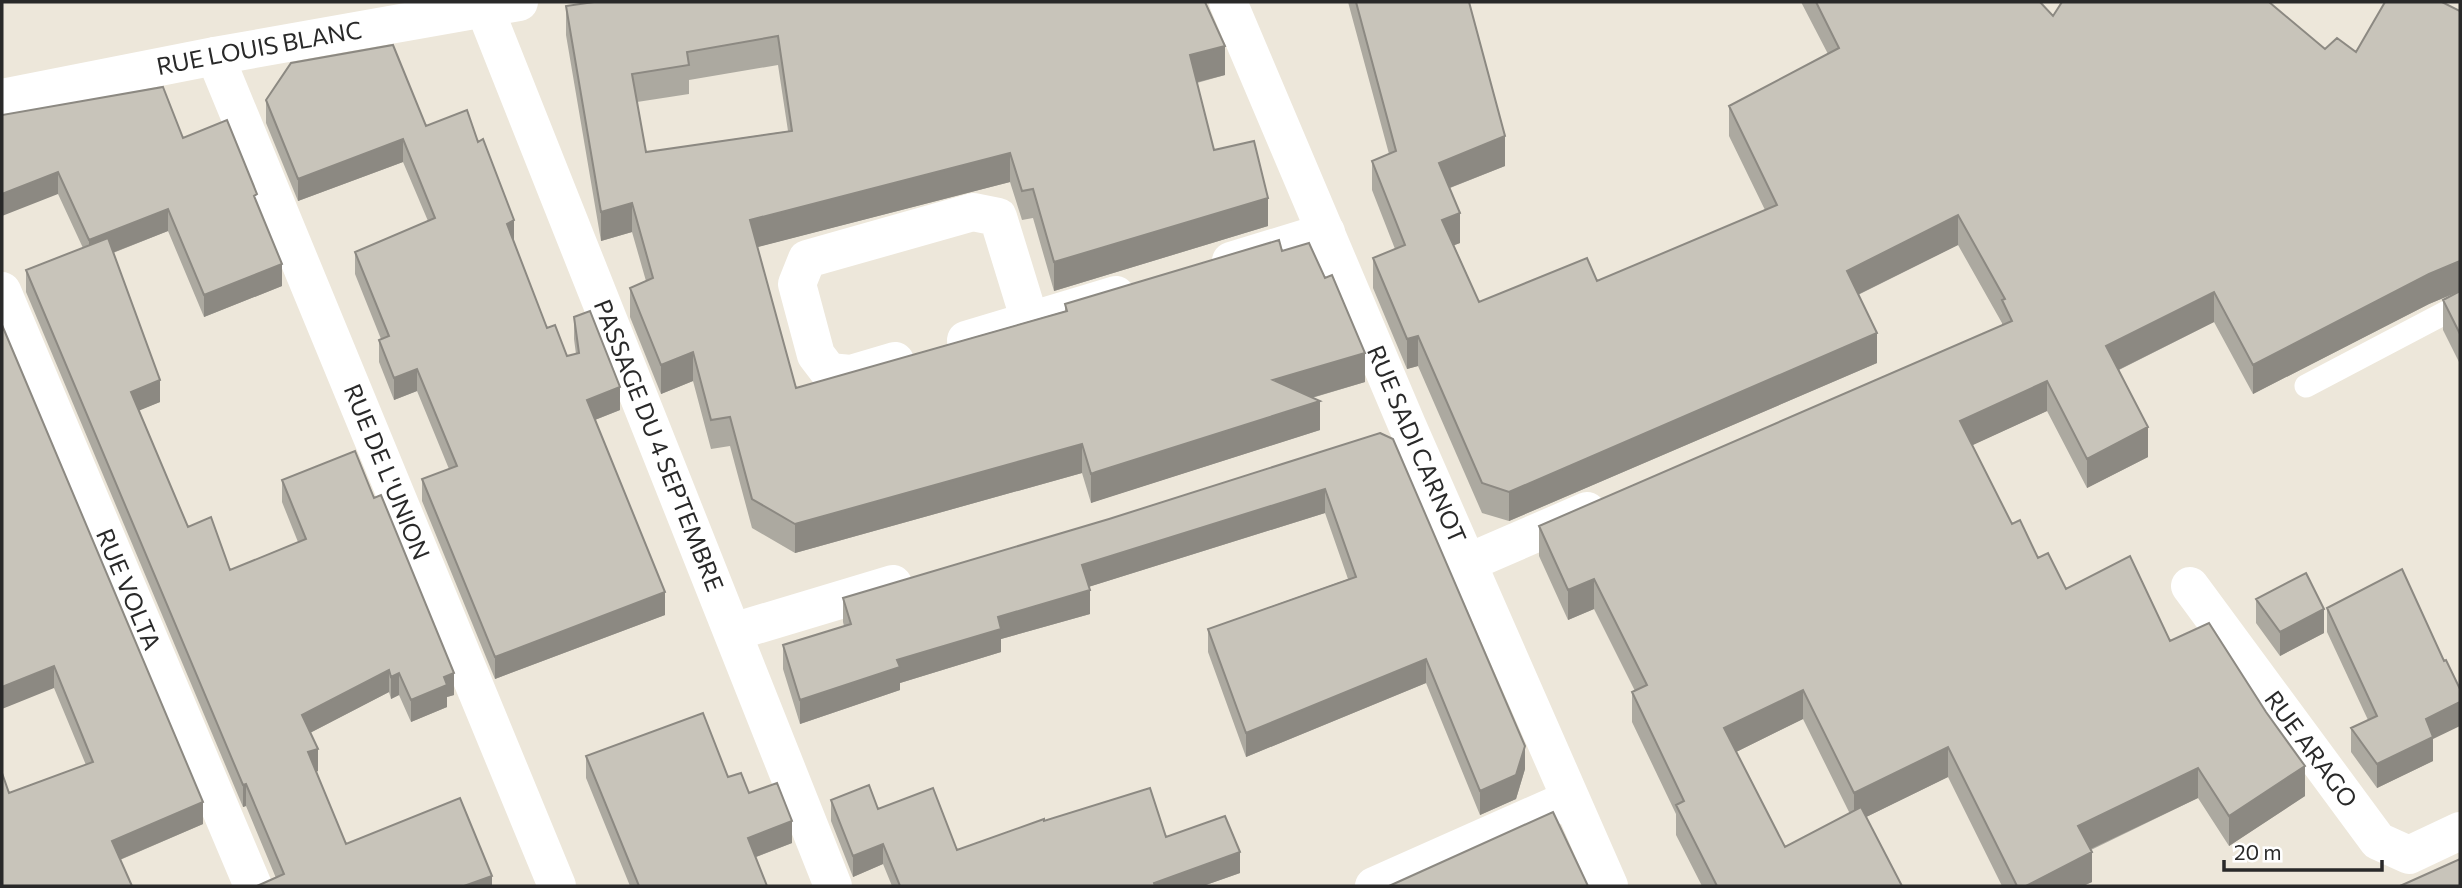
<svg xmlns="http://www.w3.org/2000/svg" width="2462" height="888" viewBox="0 0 2462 888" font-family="Commissioner,sans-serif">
<rect width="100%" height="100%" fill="#ede7da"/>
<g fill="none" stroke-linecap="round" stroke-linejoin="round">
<!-- lane -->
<path stroke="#fff" stroke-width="23" d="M2306,386L2460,305"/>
<!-- street -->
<g stroke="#fff" stroke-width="38">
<path id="s1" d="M1228,2L1407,425L1609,886"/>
<path id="s2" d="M484,7L833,886"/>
<path id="s3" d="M215,56L557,886"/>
<path id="s4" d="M2,98L215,56L519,2"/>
<path d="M1231,261L1326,232"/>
<path id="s5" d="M2,291L253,886"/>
<path d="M966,340L1116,295"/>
<path d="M895,361L851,374L829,372L816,355L797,284L807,259L973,212L998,217L1030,321"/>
<path d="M1467,563L1587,511"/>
<path id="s6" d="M2190,586L2378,841L2409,855L2460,831"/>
<path d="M733,632L893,584"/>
<path d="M1374,886L1570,799"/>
</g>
</g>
<!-- wall -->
<path fill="#aca9a0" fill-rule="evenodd" d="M1348,2H1469L1505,166L1450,188L1460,243L1454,245L1479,302L1597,281L1765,210L1729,136V106L1828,54L1801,2H2040L2053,16L2356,52L2460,11V364L2443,330V300L2460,291L2429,304L2253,394L2214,322L2119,370L2148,457L2087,488L2047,411L1972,445L2012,524L2038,558L2066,589L2170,641L2305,796L2229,846L2198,798L2091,850L2092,882L2083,886H2002L1948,777L1866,817L1902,886H1702L1676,835V814L1632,722V692L1635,691L1594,609L1568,620L1539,556V526L2002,325V323L1958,245L1858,295L1877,363L1509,521L1482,513L1418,366L1407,369L1373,288V258L1395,249L1372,190V161L1389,154ZM1803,719L1850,814L1785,847L1736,752Z
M566,6L1225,75L1197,83L1214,150L1268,226L1054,291L1033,218L1022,220L1010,182L757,247L796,388L1065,311V304L1282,251L1365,382L1312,398L1320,430L1096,501L1091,503L1082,473L795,553L752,528L730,446L711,449L693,381L661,394L630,317V288L646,281L632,232L601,241L566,35ZM778,65L788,131L646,152L637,102L689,94V80Z
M266,100L426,126L514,242L547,328L567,356L576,354L574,339V317L620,410L595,420L665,615L495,679L422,501V479L449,469L417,391L394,400L379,362V340L381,339L355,274V252L428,221L403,162L298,201L266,123Z
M2,115L183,138L257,203L282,286L204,317L168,231L113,253L160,402L139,410L188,527L230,570L298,542L282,502V480L454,695L447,697V707L411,722L399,695L391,699L389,692L310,733L318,771L316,772L346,844L492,886L276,878L246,806L243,807L26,292V270L83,248L58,194Z
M2,325L203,824L120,860L9,793L86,765L54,688Z
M1380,433L1525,769L1516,799L1480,815L1426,683L1246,757L1208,652V629L1348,579L1325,513L1088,587L1090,614L1001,639V652L900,683V690L800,724L783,669V645L844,626L843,622V598L1109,519Z
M2256,599L2324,633L2280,656L2256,623Z
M2327,608L2433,739V761L2377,788L2351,752V728L2368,720L2327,632Z
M586,756L728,777L749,793L792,843L756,857L767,886H630L586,778Z
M831,800L878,809L957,850L1044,821L1166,837L1240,873L1203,886H892L883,864L853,877L831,821Z"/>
<!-- shaded-wall -->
<path fill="#8c8982" d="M1225,46V75L1190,84V55Z
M1505,136V166L1439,192V163Z
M403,139V162L298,201V179Z
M1010,153V182L750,249V220Z
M58,172V194L2,216V194Z
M1268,198V226L1054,291V262Z
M632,203V232L601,241V212Z
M168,209V231L89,262V240Z
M1460,213V243L1442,250V220Z
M1958,215V245L1847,300V271Z
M514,220V243L507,224Z
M2460,261V291L2429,304L2253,394V365L2429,274Z
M282,264V286L204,317V295Z
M2214,292V322L2106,376V346Z
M1877,333V363L1509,521V492Z
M1418,336V366L1407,369V339Z
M693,352V381L661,394V365Z
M1365,353V382L1273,409V380Z
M417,369V391L394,400V378Z
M160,380V402L131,414V392Z
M2047,381V411L1960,451V421Z
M620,387V410L587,423V400Z
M1320,401V430L1091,503V474Z
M2148,427V457L2087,488V459Z
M1082,444V473L795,553V524Z
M1325,489V513L1082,589V565Z
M1594,579V609L1568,620V590Z
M1090,590V614L1001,639V652L900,683V690L800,724V700L998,617Z
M665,592V615L495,679V657Z
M2324,609V633L2280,656V632Z
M1426,659V683L1246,757V733Z
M54,666V688L2,709V687Z
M389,670V692L302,737V715Z
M399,673V695L391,699V677Z
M454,673V695L447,697V707L411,722V700L444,677Z
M1803,690V719L1724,758V728Z
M2460,702V726L2433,739V761L2377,788V764L2426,719Z
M1525,746V769L1516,799L1480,815V791Z
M1948,747V777L1854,823V793Z
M318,749V771L308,774V752Z
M2305,766V796L2229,846V816Z
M2198,768V798L2078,855V826Z
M246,784V806L243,807V785Z
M203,802V824L112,863V841Z
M792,821V843L748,860V838Z
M883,844V864L853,877V856Z
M1240,852V873L1203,886H1154V883Z
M2092,852V882L2083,886H2026Z
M492,876V886H464Z"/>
<!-- building -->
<path fill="#c8c4ba" stroke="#8c8982" stroke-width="2" fill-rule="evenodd" d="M594,2H1205L1225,46L1190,55L1214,150L1254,141L1268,198L1054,262L1033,189L1022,191L1010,153L750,220L796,388L1067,311L1065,304L1279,240L1282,251L1309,243L1325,278L1332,275L1365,353L1273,380L1320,401L1096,472L1091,474L1082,444L795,524L752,499L730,417L711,420L693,352L661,365L630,288L653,278L632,203L601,212L566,6ZM778,36L792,131L646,152L632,74L689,65L687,52Z
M1356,2H1469L1505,136L1439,163L1460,213L1442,220L1479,302L1587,258L1597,281L1777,205L1729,106L1839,48L1816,2H2040L2053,16L2062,2H2269L2325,49L2337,38L2356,52L2385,2H2442L2460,11V261L2429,274L2253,365L2214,292L2106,346L2148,427L2087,459L2047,381L1960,421L2012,524L2020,520L2038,558L2048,553L2066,589L2130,556L2170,641L2209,623L2266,712L2305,766L2229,816L2198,768L2078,826L2092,852L2026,886H2017L1948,747L1854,793L1803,690L1724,728L1785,847L1861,807L1902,886H1717L1676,805L1684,801L1632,692L1647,685L1594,579L1568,590L1539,526L2012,321L2002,300L2005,299L1958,215L1847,271L1877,333L1509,492L1482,483L1418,336L1407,339L1373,258L1405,245L1372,161L1396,151Z
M393,45L426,126L467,110L478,142L483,139L514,220L507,224L547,328L555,325L567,356L579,353L574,317L590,311L620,387L587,400L665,592L495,657L422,479L457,466L417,369L394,378L379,340L389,336L355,252L435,218L403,139L298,179L266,100L291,63Z
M163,87L183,138L227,120L257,194L254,196L282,264L204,295L168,209L89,240L58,172L2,194V115Z
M108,238L160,380L131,392L188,527L211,517L230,570L306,539L282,480L355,451L374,498L381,495L454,673L444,677L447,685L411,700L399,673L391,677L389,670L302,715L318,749L308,752L346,844L460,798L492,876L464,886H257L284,874L246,784L243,785L26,270Z
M2460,291V334L2443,300Z
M2,325L203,802L112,841L132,886H2V773L9,793L93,762L54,666L2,687Z
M1380,433L1393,439L1525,746L1516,775L1480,791L1426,659L1246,733L1208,629L1356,577L1325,489L1082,565L1090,590L998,617L1001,629L897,660L900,667L800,700L783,645L851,624L843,598L1109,519Z
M2402,569L2444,661L2446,660L2460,689V702L2426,719L2433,737L2377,764L2351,728L2377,716L2327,608Z
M2306,573L2324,609L2280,632L2256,599Z
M703,713L728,777L741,773L749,793L777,783L792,821L748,838L767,886H639L586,756Z
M869,785L878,809L933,788L957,850L1044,819V821L1150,788L1166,837L1225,816L1240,852L1154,883L1155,886H900L883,844L853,856L831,800Z
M1553,812L1588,886H1389Z
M2460,859V886H2400Z"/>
<g text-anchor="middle" stroke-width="6" stroke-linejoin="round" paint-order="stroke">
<!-- street labels -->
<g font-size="24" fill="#292929" stroke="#fff">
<text dy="8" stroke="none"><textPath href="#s4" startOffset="262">RUE LOUIS BLANC</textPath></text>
<text dy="8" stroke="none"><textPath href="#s1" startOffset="481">RUE SADI CARNOT</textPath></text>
<text dy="8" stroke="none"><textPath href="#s2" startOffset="472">PASSAGE DU 4 SEPTEMBRE</textPath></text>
<text dy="8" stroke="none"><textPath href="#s3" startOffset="450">RUE DE L'UNION</textPath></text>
<text dy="8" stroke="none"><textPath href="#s5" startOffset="324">RUE VOLTA</textPath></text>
<text dy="8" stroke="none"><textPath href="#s6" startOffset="203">RUE ARAGO</textPath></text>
</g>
</g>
<!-- border -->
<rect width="2462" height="888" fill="none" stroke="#292929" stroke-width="7"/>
<!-- scale -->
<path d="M2224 860v10h158v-10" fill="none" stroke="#292929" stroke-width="3.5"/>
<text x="2234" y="860" font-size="21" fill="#292929" stroke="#ffffff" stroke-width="5" paint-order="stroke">20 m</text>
</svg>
